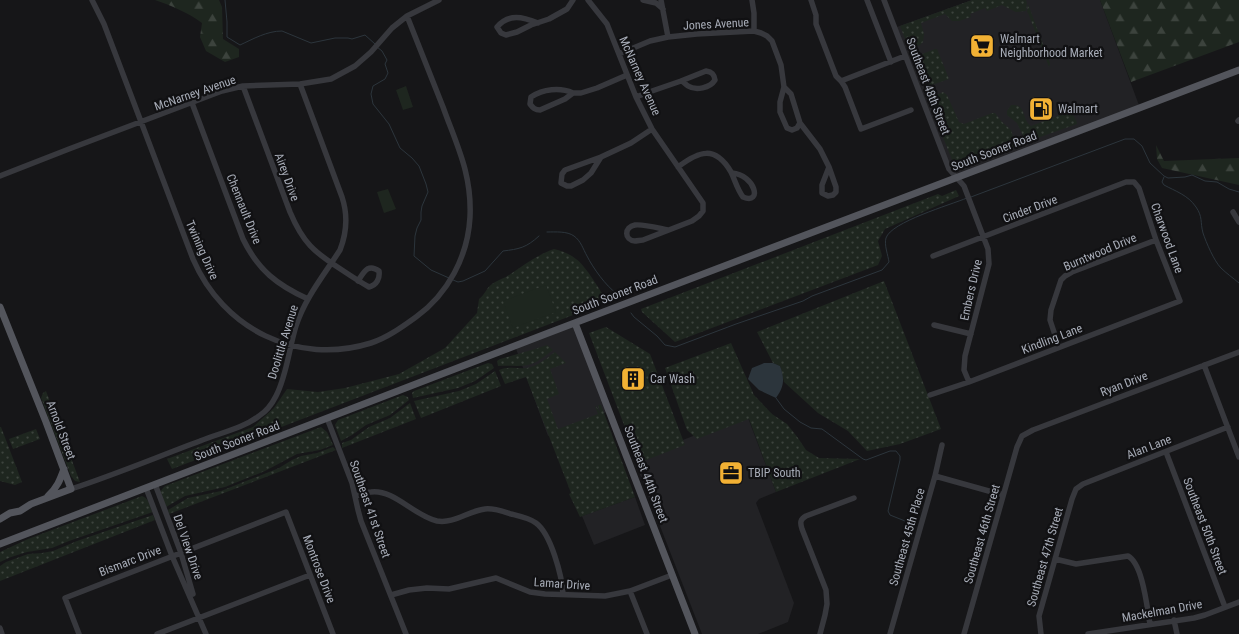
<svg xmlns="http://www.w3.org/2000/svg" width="1239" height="634" viewBox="0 0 1239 634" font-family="'Roboto Condensed',sans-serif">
<defs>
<pattern id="grass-dots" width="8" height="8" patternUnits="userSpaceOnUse" patternTransform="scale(1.25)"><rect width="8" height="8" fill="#1e261f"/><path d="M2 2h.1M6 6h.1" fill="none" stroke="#3c433d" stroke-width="1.8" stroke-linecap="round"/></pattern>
<pattern id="forest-firs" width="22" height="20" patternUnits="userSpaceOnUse" patternTransform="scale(1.25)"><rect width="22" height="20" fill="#1e261f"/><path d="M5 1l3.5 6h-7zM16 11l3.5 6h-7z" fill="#3c433d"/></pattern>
</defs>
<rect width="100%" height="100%" fill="#161618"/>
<!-- built -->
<path fill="#222225" d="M972,0H1100L1140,108L957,178L949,169L894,28Z
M575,323L609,411L548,436L515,346Z
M747,415L776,492L759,499L756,503L794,603L788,622L758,634H702L634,459Z
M635,497L645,525L594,545L582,516Z"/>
<!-- grass -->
<path fill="url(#grass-dots)" d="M972,0H1026L1027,3L1026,11L1016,12L1002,5L987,11L985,8L970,14L971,17L959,21H952L945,14L921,23L924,34L923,42L920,45L909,49L900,26Z
M1028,4L1050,63L1049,67L1028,13L1027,12Z
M935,49H937L949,79L929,86L923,83L921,80L912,58Z
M943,92L947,95L959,122L964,124L992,113H995L1002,122L1011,130L1016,146L969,164L968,162L955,166L954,165L928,99Z
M1011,105C1027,104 1021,119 1031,126L1063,114L1065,111L1064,107L1067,106C1070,113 1077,118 1077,124L1026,142L1017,123L1007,115V111Z
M956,190L959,196L885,229L878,241L882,256L878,265L675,342L642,312L641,309L938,194L942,196Z
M554,249C562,251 570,254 576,259C585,265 601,291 607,302L172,469L167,459L253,427L274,408L287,389L318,392L345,388L399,374L445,348L477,313L479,299C485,295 486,288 492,284C496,281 501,279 506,277C523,266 535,256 554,249Z
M884,281L941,429L900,444L867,451L848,431L818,413L784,382L780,366L773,363L757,332Z
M606,327L650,354L685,445L641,462L637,459L589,333Z
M731,343L754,395L772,414L787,424L798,438L806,450L819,458L860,459L776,492L749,419L697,439L687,430L665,368Z
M547,345L553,350C545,356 537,363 528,365C518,367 508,365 498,366L497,361L500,359L535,349Z
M555,352L566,363L550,369L559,394L547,399L558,429L598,414L595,406H596L600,413L598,405H601L635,497L580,517L569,494L571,493L526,377L505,384L499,370C508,366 518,369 527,368C538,366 547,358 555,352Z
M488,363L492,364L494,368L475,381L458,388L413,398L412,393L414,391Z
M495,371L501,386L421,418L414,401L459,391L476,384Z
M46,391L80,482L75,481L71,476L43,403L41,398L43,393Z
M403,395L408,397L409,400L390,415L366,425L352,435L341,441L335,425L338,420Z
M410,403L416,419L342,448V443L351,440L369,427L390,418Z
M0,427H1L22,482L15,485L0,481Z
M321,427L327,432L333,445L320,450L297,454L265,471L225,487L185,496L166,507L160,492L163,488L165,486Z
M36,429L40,439L13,449L9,439Z
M333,447L336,450L169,514L168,510L188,498L221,491L279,468L292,460L301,456L317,453Z
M142,496C149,498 150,506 152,512L150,513L69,541L52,548L27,552L11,557L0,562V552L28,539Z
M153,515L155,520L0,581V566L6,562L28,554L42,553L53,551L77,541Z"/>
<!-- forest -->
<path fill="url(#forest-firs)" d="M155,0H219L222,7L223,39L239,49V57L225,62L206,51L200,37L202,23C187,12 172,6 155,0Z
M1100,0H1239V42L1131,82Z
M1156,145L1164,161L1239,158V185L1162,168L1157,159Z"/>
<!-- garden -->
<path fill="#1e261f" d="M406,86L413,107L403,110L396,90Z
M388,189L396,209L384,213L377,192Z
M546,285L556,312L513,328L503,301Z"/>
<!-- water -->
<path fill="#2c353c" d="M764,363H773L780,366C785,379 784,387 776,398L759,390L748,379L752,368L762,364Z"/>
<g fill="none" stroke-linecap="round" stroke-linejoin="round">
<!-- stream -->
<path stroke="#2c353c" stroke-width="1" d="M225,0L227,22V37L240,45C253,39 267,31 282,31L311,43L335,38H348L352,39L365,35L375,44
M377,47L382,51L387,60L385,64L388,73L385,79L373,86L371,94L373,104L389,124L400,148L412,158L419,166L426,184L428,192L422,206L421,212V220L417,228L415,236L414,256L431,270L449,278
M1164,177L1162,182L1164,185C1175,191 1188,195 1196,207C1203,217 1200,222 1203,233C1206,242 1214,261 1221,268C1226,273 1233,278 1239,283
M971,197L1125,139H1134L1142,146L1150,163L1164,176L1168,178L1185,177L1192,175L1205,181L1217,182L1229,189L1239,192
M547,232C556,232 567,231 574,236C581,241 583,249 587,256C593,268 606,286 616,293
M453,280L458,282L463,281L485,271L503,251C519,249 526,248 539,236
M631,313L634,317L657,336L665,345L675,347L736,324L803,301L812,296L882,270L889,262C888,255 884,245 886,238C891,222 950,205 967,198
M776,398L784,409L800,422L811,428L822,429L863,459L866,460L890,451H896L900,456V460L888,511L890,515L915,525"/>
<!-- minor -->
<path stroke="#37383d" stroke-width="5.5" d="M92,0L104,24L193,259C223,329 297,366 371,343C387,338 402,327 416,317C448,294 468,256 470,217C472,174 457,146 443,107C431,77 419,46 407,16
M588,0L607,24L636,97L652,129L703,203V211L699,216L692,221L643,240C642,240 636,241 635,241C624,240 624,227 635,225C644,224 658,228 668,230
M643,0L656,3L663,9
M661,0L668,37
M752,0L754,13V31
M811,0L816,15V24L836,76L841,81
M867,0L891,62
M884,0L949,169L964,186L988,249L989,264L965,356L964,370L969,382
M538,23C523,17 509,13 497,27L501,33L506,35L517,32L531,25L549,19L567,9L573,0
M619,54L650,41L668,37L697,34L754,31L761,33L767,36L772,41L781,65L784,87L780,102V112L787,128L792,130L797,128L800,123L820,149L829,167L822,185V193L828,196L833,195L836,192V187L829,167
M905,56L841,81L845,87L861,129L911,110
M243,86L290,212C303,243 314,252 342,270C351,276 360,282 369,287C377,285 380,278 379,271C368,263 364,272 358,281
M784,87L791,94L800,123
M573,93C560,87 543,89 531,97L530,104C533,108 535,110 540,110L565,99L573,93H581L597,88L627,75
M636,97L652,91L681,81C682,81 688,86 688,86C696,91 710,88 715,80C714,74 712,72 706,71L681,81
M192,103L243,239C258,270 277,285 308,299
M1238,121L1239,120
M601,157L565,170L562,174L561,183L567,186H571L583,180L591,173L601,157L631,143L652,129
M678,167C699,151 715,145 731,172C735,180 737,189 743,197C763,205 755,175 732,173
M0,176L69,149L222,91L243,86L300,84L331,79L355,66L371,52L392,28L407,16L439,0
M1233,212L1239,222
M934,325L971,334
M1059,347L1050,320L1051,310L1061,280L1065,276L1072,272L1156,240
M1204,365L1239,457
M930,395L969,382L1180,301L1156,240L1139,188L1134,182H1126L933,256
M327,418L352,483L358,510L361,521L406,634
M1166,452L1225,607
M935,476L1003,495
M155,484L181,553L193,594
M146,488L172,556L206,634
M71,489C114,475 157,457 200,441C219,433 242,429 259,416C267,411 272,404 276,396C287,375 289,348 296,326C305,298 324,275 340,250C347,232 348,215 342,197L300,84
M356,496C361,494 366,492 371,492C394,489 414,516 437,521C454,524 468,511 485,509C494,508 502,511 511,514C519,516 529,518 536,523C551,534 562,576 563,594
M1055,559L1076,564L1128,556C1143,564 1147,608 1150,624
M630,591L647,634
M391,595L409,590L427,588L449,589L496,578L530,592L545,594L605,596L630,591L672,575
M1174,620L1177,634
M0,628L2,634
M79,634L65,598L286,512L333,634
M157,634L310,575
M820,634L825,615L827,604L826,590L802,529C800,523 800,519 806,516L854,498
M890,634L935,476L942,445
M964,634L1017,447L1022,436L1033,430L1239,352
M1041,634L1039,616L1072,499L1076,489L1083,484L1228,427
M1088,634L1194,618L1205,615L1239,602"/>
<!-- major -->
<path stroke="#53555c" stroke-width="7" d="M0,307L46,422L71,489L31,504L20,511L10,513L0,519
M575,323L695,634
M48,496C57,488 60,480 64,469
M0,544L543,335L1239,70"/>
</g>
<!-- icons -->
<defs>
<symbol id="supermarket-square" viewBox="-11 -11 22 22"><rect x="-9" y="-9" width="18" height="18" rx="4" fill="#f2b134" stroke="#111113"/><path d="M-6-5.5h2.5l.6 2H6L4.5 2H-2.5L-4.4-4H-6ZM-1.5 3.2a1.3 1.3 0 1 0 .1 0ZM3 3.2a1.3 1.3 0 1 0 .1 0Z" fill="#111"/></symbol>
<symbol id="fuel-square" viewBox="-11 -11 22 22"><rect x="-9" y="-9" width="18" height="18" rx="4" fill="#f2b134" stroke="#111113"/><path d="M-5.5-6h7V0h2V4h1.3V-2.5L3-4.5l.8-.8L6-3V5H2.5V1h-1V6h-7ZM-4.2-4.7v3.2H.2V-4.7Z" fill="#111"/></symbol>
<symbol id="building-square" viewBox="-11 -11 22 22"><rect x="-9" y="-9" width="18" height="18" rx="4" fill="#f2b134" stroke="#111113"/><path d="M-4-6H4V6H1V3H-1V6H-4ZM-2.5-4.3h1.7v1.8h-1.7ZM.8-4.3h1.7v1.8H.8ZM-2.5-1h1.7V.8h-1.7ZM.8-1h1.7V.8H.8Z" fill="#111"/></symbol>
<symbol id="office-square" viewBox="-11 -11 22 22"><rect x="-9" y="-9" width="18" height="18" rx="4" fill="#f2b134" stroke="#111113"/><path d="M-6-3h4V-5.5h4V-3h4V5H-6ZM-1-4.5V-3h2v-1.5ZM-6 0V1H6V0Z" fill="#111"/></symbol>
</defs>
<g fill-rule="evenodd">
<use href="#supermarket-square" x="968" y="32" width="28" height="28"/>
<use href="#fuel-square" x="1027" y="95" width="28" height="28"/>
<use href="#building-square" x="619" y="365" width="28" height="28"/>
<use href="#office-square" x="717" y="459" width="28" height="28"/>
</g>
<g text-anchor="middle" stroke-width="4.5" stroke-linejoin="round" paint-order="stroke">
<!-- street labels -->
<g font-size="12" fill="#a8adb8" stroke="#111113">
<text transform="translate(716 24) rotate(-3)" y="4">Jones Avenue</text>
<text transform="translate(640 76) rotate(66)" y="4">McNarney Avenue</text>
<text transform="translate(928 86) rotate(69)" y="4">Southeast 48th Street</text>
<text transform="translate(195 93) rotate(-19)" y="4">McNarney Avenue</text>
<text transform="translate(994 151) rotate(-21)" y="4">South Sooner Road</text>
<text transform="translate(287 177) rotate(70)" y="4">Airey Drive</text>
<text transform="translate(244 209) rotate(68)" y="4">Chennault Drive</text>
<text transform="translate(1030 209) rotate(-21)" y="4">Cinder Drive</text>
<text transform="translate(1167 238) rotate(70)" y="4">Charwood Lane</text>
<text transform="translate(202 250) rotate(66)" y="4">Twining Drive</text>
<text transform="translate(1100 252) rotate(-23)" y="4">Burntwood Drive</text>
<text transform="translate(971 290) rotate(-77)" y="4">Embers Drive</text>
<text transform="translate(615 295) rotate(-21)" y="4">South Sooner Road</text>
<text transform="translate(1052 339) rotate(-21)" y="4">Kindling Lane</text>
<text transform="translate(283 342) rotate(-73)" y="4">Doolittle Avenue</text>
<text transform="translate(1124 384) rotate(-21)" y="4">Ryan Drive</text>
<text transform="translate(61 430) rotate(69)" y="4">Arnold Street</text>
<text transform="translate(237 441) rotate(-21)" y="4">South Sooner Road</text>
<text transform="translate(1149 447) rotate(-21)" y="4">Alan Lane</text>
<text transform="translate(646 474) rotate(69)" y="4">Southeast 44th Street</text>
<text transform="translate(370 509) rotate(71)" y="4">Southeast 41st Street</text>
<text transform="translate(1205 526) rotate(69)" y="4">Southeast 50th Street</text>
<text transform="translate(982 534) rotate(-74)" y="4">Southeast 46th Street</text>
<text transform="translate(907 537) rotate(-74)" y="4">Southeast 45th Place</text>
<text transform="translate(188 547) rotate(71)" y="4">Del View Drive</text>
<text transform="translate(1045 557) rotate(-74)" y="4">Southeast 47th Street</text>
<text transform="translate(130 561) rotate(-21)" y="4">Bismarc Drive</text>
<text transform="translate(319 569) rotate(69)" y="4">Montrose Drive</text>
<text transform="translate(562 584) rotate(4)" y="4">Lamar Drive</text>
<text transform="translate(1162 611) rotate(-10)" y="4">Mackelman Drive</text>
</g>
<!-- poi labels -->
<g font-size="12" fill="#a8adb8" stroke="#111113" text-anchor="start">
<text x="1000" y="43">Walmart<tspan x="1000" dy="14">Neighborhood Market</tspan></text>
<text x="1058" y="113">Walmart</text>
<text x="650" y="383">Car Wash</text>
<text x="748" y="477">TBIP South</text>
</g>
</g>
</svg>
